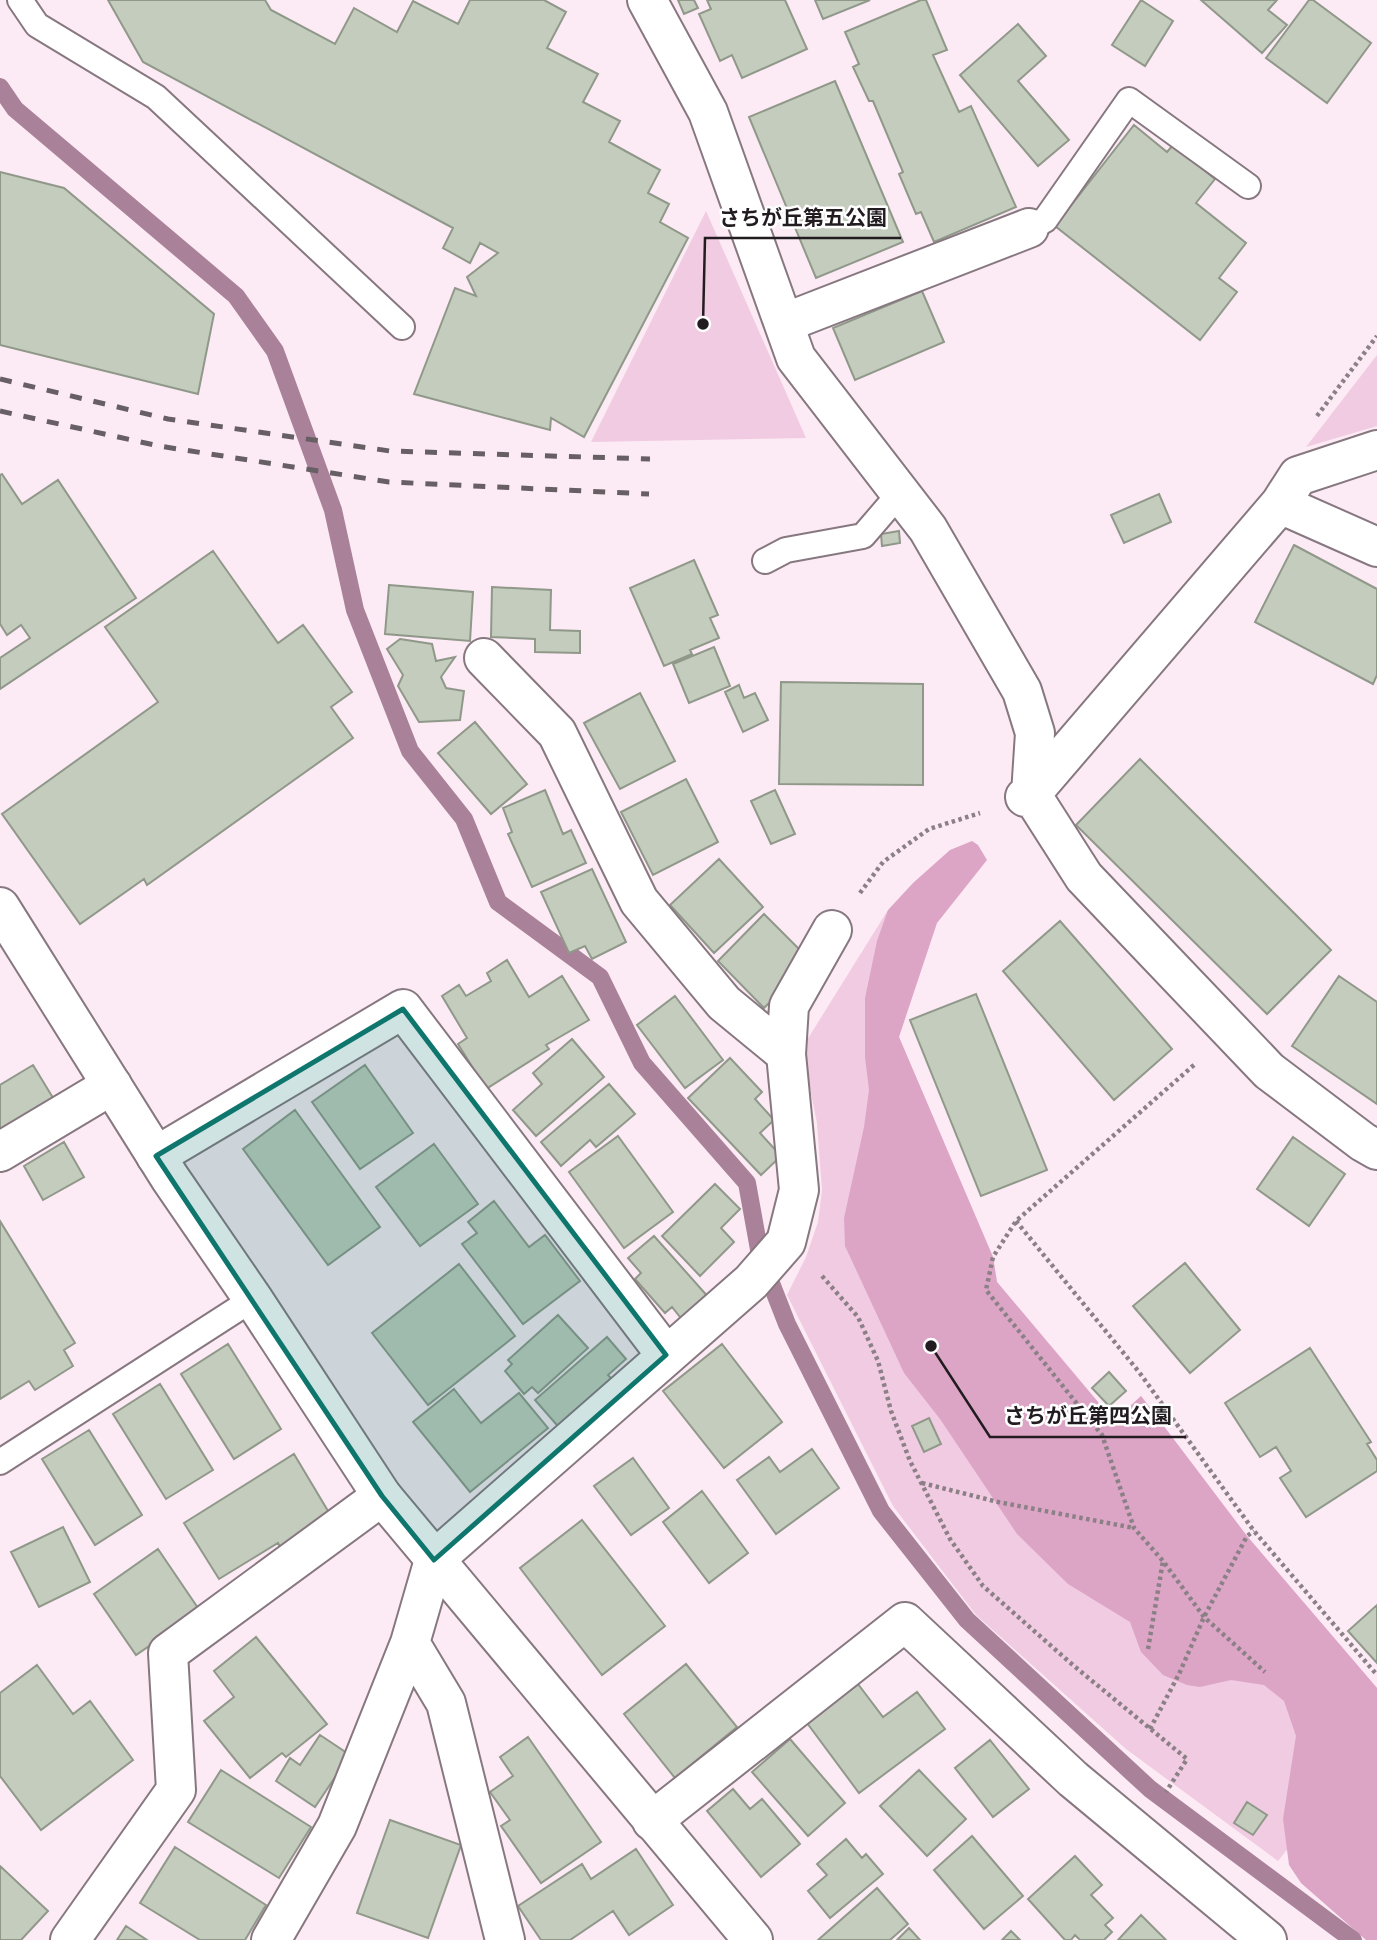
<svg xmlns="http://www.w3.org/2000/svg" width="1377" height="1940" viewBox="0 0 1377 1940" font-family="Jost,'Noto Sans JP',sans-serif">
<rect width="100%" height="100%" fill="#fcebf5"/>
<!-- green -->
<path fill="#f1cbe1" d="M706,211L806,438L591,442Z
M1377,355V426L1306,447Z
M888,910L903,932L899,1037L993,1257L997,1282L1114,1421L1141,1396L1247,1536L1377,1688V1736L1278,1861L1126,1749L976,1615L893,1506L787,1295L806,1257L818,1222L822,1190L817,1123L802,1048Z"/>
<!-- forest -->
<path fill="#dca5c6" d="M972,841L978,845L987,860L937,923L899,1037L993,1257L997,1282L1114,1421L1141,1396L1247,1536L1377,1688V1940H1366L1301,1883L1289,1865L1283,1819L1296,1736L1284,1701L1264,1685L1231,1680L1200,1687L1187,1685L1163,1675L1141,1652L1130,1622L1068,1584L1017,1534L940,1419L904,1373L845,1246L844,1218L864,1127L869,1090L865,1057V998L877,941L888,910L913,883L950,850Z"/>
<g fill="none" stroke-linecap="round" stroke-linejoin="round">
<!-- stream -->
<path stroke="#a98199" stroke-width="18" d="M0,87L15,109L236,296L275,351L333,510L355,610L410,751L464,819L498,902L600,977L642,1063L747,1183L760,1255L787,1324L881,1511L967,1620L1150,1789L1353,1940"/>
</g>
<!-- building -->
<path fill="#c4ccbe" stroke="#90988a" stroke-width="2" d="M108,0H265L271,10L335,44L354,8L397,32L413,1L458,24L470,0H544L566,12L547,48L598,74L583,102L620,121L609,142L660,170L648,193L669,204L660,222L688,238L584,437L551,418L550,430L414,394L455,288L476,296L467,277L498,253L480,243L470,263L443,248L453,228L143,62Z
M678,0H694L698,8L684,14Z
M707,0H785L807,49L742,78L732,55L720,61L699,14L711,9Z
M815,0H870L823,19Z
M921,0H926L947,50L933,55L959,112L971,106L1016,207L934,242L921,212L916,214L899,174L903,172L873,101H869L853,67L859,64L845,32Z
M1141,0L1173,21L1145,66L1112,45Z
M1201,0H1277L1268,10L1287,25L1262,53Z
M1309,0H1313L1371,43L1327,103L1266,58Z
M1018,24L1046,56L1018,81L1069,140L1038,166L960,75Z
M835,81L903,242L816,278L749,117Z
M1134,125L1167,152L1173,145L1215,179L1196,203L1246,243L1219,278L1237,292L1200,340L1055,226Z
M0,172L64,188L214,314L198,394L0,345Z
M922,291L944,342L855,380L833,328Z
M2,474L22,504L58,480L136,598L0,689V658L30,638L21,625L7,635L0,624V475Z
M1159,494L1171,522L1124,543L1111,515Z
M899,531L900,543L882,546L881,534Z
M1294,545L1377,589V675L1373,684L1255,622Z
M213,551L278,643L303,625L352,692L331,707L353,738L147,885L144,879L80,924L2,814L158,702L105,627Z
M694,560L718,615L710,618L719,638L690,650L692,654L664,666L630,588Z
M389,585L473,592L470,641L385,634Z
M492,587L551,590L550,630L580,631V653L535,652V639L491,637Z
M400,639L432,644L436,661L455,657L441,677L446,688L464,691L460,720L419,722L398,686L403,675L387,649Z
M714,647L730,686L689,703L673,664Z
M781,682L923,684V785L779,784Z
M739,685L744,698L755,693L768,720L743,732L725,692Z
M640,693L675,761L620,789L584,723Z
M475,722L527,784L491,814L438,753Z
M1140,759L1331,950L1267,1014L1076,825Z
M686,779L718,842L653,875L621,812Z
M545,790L563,834L571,830L586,863L532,887L508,834L512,832L503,808Z
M775,790L795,834L771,844L751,801Z
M719,859L763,907L714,953L670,905Z
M592,869L626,942L592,959L585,946L569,953L541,892Z
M764,914L811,961L764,1008L718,961Z
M1060,921L1172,1049L1114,1100L1003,971Z
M507,960L529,997L562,976L589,1020L546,1045L549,1049L486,1089L458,1044L467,1038L442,996L459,985L466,996L491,981L487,973Z
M1339,976L1377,1002V1104L1292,1046Z
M976,994L1047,1170L981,1196L910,1020Z
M675,996L723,1060L685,1088L637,1025Z
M572,1039L604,1077L536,1136L513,1110L542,1084L533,1073Z
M730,1058L762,1092L755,1099L774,1120L760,1133L781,1156L761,1175L688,1098Z
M33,1065L58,1106L0,1135V1085Z
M365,1065L413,1133L360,1169L312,1102Z
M609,1084L635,1114L596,1147L590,1140L561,1166L541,1142Z
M295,1110L380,1227L328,1265L243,1149Z
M618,1136L673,1212L624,1248L569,1172Z
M1293,1137L1345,1174L1309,1226L1257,1189Z
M64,1142L84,1177L43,1200L24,1166Z
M434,1144L478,1204L420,1246L376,1187Z
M715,1184L740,1209L721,1228L734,1242L700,1276L662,1236Z
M494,1201L529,1247L545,1235L580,1281L523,1324L462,1244L477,1233L468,1222Z
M0,1221L75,1343L64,1350L73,1366L35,1390L29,1381L0,1399Z
M654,1236L710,1299L684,1322L672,1307L665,1313L635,1279L641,1273L628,1258Z
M1185,1263L1240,1330L1190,1373L1133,1306Z
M459,1264L515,1336L428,1405L372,1333Z
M558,1315L588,1348L538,1393L532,1387L524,1394L505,1371L512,1364L508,1360Z
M607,1337L626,1359L608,1375L617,1385L563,1432L535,1400Z
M228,1344L281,1429L234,1459L181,1374Z
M722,1344L782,1422L724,1468L663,1391Z
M1310,1348L1371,1442L1367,1444L1377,1460V1471L1306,1517L1280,1478L1291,1471L1276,1447L1260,1457L1225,1403Z
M1109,1372L1126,1391L1109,1406L1092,1388Z
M160,1384L213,1470L166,1499L113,1414Z
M454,1389L481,1423L519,1393L548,1428L470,1492L413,1422Z
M929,1418L941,1444L924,1452L912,1426Z
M89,1430L142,1515L95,1545L42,1459Z
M812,1449L839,1488L776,1534L737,1480L769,1457L780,1472Z
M294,1454L331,1516L280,1547L278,1543L219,1579L184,1523Z
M633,1458L669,1508L631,1535L594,1486Z
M702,1491L748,1553L709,1583L663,1522Z
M582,1520L665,1626L602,1675L520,1568Z
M63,1527L90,1582L39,1607L11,1552Z
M158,1549L200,1611L136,1655L94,1594Z
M1377,1605V1663L1348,1631Z
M256,1637L327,1724L286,1757L282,1753L250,1778L204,1721L234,1697L214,1671Z
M686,1664L737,1727L675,1778L624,1714Z
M37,1665L73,1714L90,1701L133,1760L41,1830L0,1776V1693Z
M858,1684L883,1717L917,1692L945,1729L859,1793L807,1723Z
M320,1735L350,1755L315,1807L276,1781L290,1758L300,1765Z
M528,1737L601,1842L541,1883L501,1826L510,1820L490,1792L513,1776L500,1757Z
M790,1739L845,1803L808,1836L752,1772Z
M990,1740L1029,1789L993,1817L955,1768Z
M221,1770L311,1827L279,1878L188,1822Z
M919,1770L966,1819L927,1856L880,1806Z
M733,1789L750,1809L762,1799L800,1844L761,1877L707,1811Z
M1247,1802L1267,1815L1253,1835L1234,1823Z
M390,1820L461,1845L428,1938L357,1913Z
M972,1836L1023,1896L984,1929L934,1870Z
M846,1839L862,1858L866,1854L883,1874L830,1918L808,1891L827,1875L817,1864Z
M175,1847L266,1905L245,1940H200L140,1903Z
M636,1849L673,1905L629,1935L613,1911L570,1940H541L518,1906L582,1864L591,1879Z
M1075,1856L1102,1885L1091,1895L1113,1918L1105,1925L1112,1932L1104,1940H1080L1075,1935L1071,1940H1065L1028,1899Z
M0,1866L48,1911L21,1940H0Z
M877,1888L908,1924L890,1940H818Z
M1141,1915L1166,1940H1118Z
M126,1926L147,1940H117Z
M909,1928L920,1940H897Z
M1011,1931L1020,1940H1002Z"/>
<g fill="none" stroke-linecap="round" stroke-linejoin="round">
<defs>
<path id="lane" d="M20,0L37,25L156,97L402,327
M1029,228L1045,220L1129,100L1248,186
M765,561L786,550L863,536L900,493
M0,1462L253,1299"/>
<path id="street" d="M647,0L708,112L796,358L928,529L1022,691L1035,733L1031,794L1084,877L1269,1071L1363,1142L1377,1150
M784,323L1029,228
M1280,504L1377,547
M484,658L557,733L639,901L724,1003L786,1054
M1025,797L1031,794L1280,504L1298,476L1377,450
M0,1152L112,1085
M156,1156L403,1009L666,1355
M410,1643L446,1703L505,1940
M652,1821L905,1622L1073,1779L1267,1940
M70,1940L176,1790L168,1653L382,1496
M271,1940L337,1826L410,1643L434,1560L751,1282L786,1242L799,1190L786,1054L789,1006L832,930"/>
<path id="secondary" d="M0,907L170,1178L253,1299L382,1496L753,1940"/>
</defs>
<!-- lane casing -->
<use href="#lane" stroke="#877880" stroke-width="28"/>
<!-- street casing -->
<use href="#street" stroke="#877880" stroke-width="42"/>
<!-- secondary casing -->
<use href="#secondary" stroke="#877880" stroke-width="42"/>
<!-- path -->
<path stroke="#8c8087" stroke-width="4.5" stroke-dasharray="3.5 3.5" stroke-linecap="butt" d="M1317,416L1377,336
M860,893L883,862L929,829L980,813
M1194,1065L1016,1221L993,1257L986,1290L1102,1435L1134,1528L1163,1561L1204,1617L1265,1672
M1016,1221L1139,1372L1254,1531L1377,1675
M822,1276L858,1317L878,1361L891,1411L910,1461L950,1539L983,1586L1074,1666L1187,1759L1166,1792
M922,1483L998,1502L1134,1528
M1148,1649L1163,1561
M1150,1729L1179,1674L1204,1617L1247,1536L1254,1531"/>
<!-- lane -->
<use href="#lane" stroke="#fff" stroke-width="24"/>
<!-- street -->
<use href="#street" stroke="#fff" stroke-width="38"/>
<!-- secondary -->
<use href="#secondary" stroke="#fff" stroke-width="38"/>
<!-- rail -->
<path stroke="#685f65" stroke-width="5" stroke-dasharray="12 12" stroke-linecap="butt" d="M0,379L168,419L390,451L650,459
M0,411L159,446L389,482L649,494"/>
</g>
<!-- marked area -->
<path fill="#0f766e" fill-opacity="0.2" stroke="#0f766e" stroke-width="5" stroke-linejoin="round" d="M403,1009L666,1355L434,1560L382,1496L156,1156Z"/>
<!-- callouts -->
<path fill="none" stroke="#221c20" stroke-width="2.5" d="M703 324L705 238H901M931 1346L990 1437H1186"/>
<g fill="#221c20" stroke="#fff" stroke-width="2.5">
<circle cx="703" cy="324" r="7"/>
<circle cx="931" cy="1346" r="7"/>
</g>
<g font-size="21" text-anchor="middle" font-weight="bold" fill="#221c20" stroke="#fff" stroke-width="5" stroke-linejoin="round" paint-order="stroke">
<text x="803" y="225">さちが丘第五公園</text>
<text x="1088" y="1423">さちが丘第四公園</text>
</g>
</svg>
